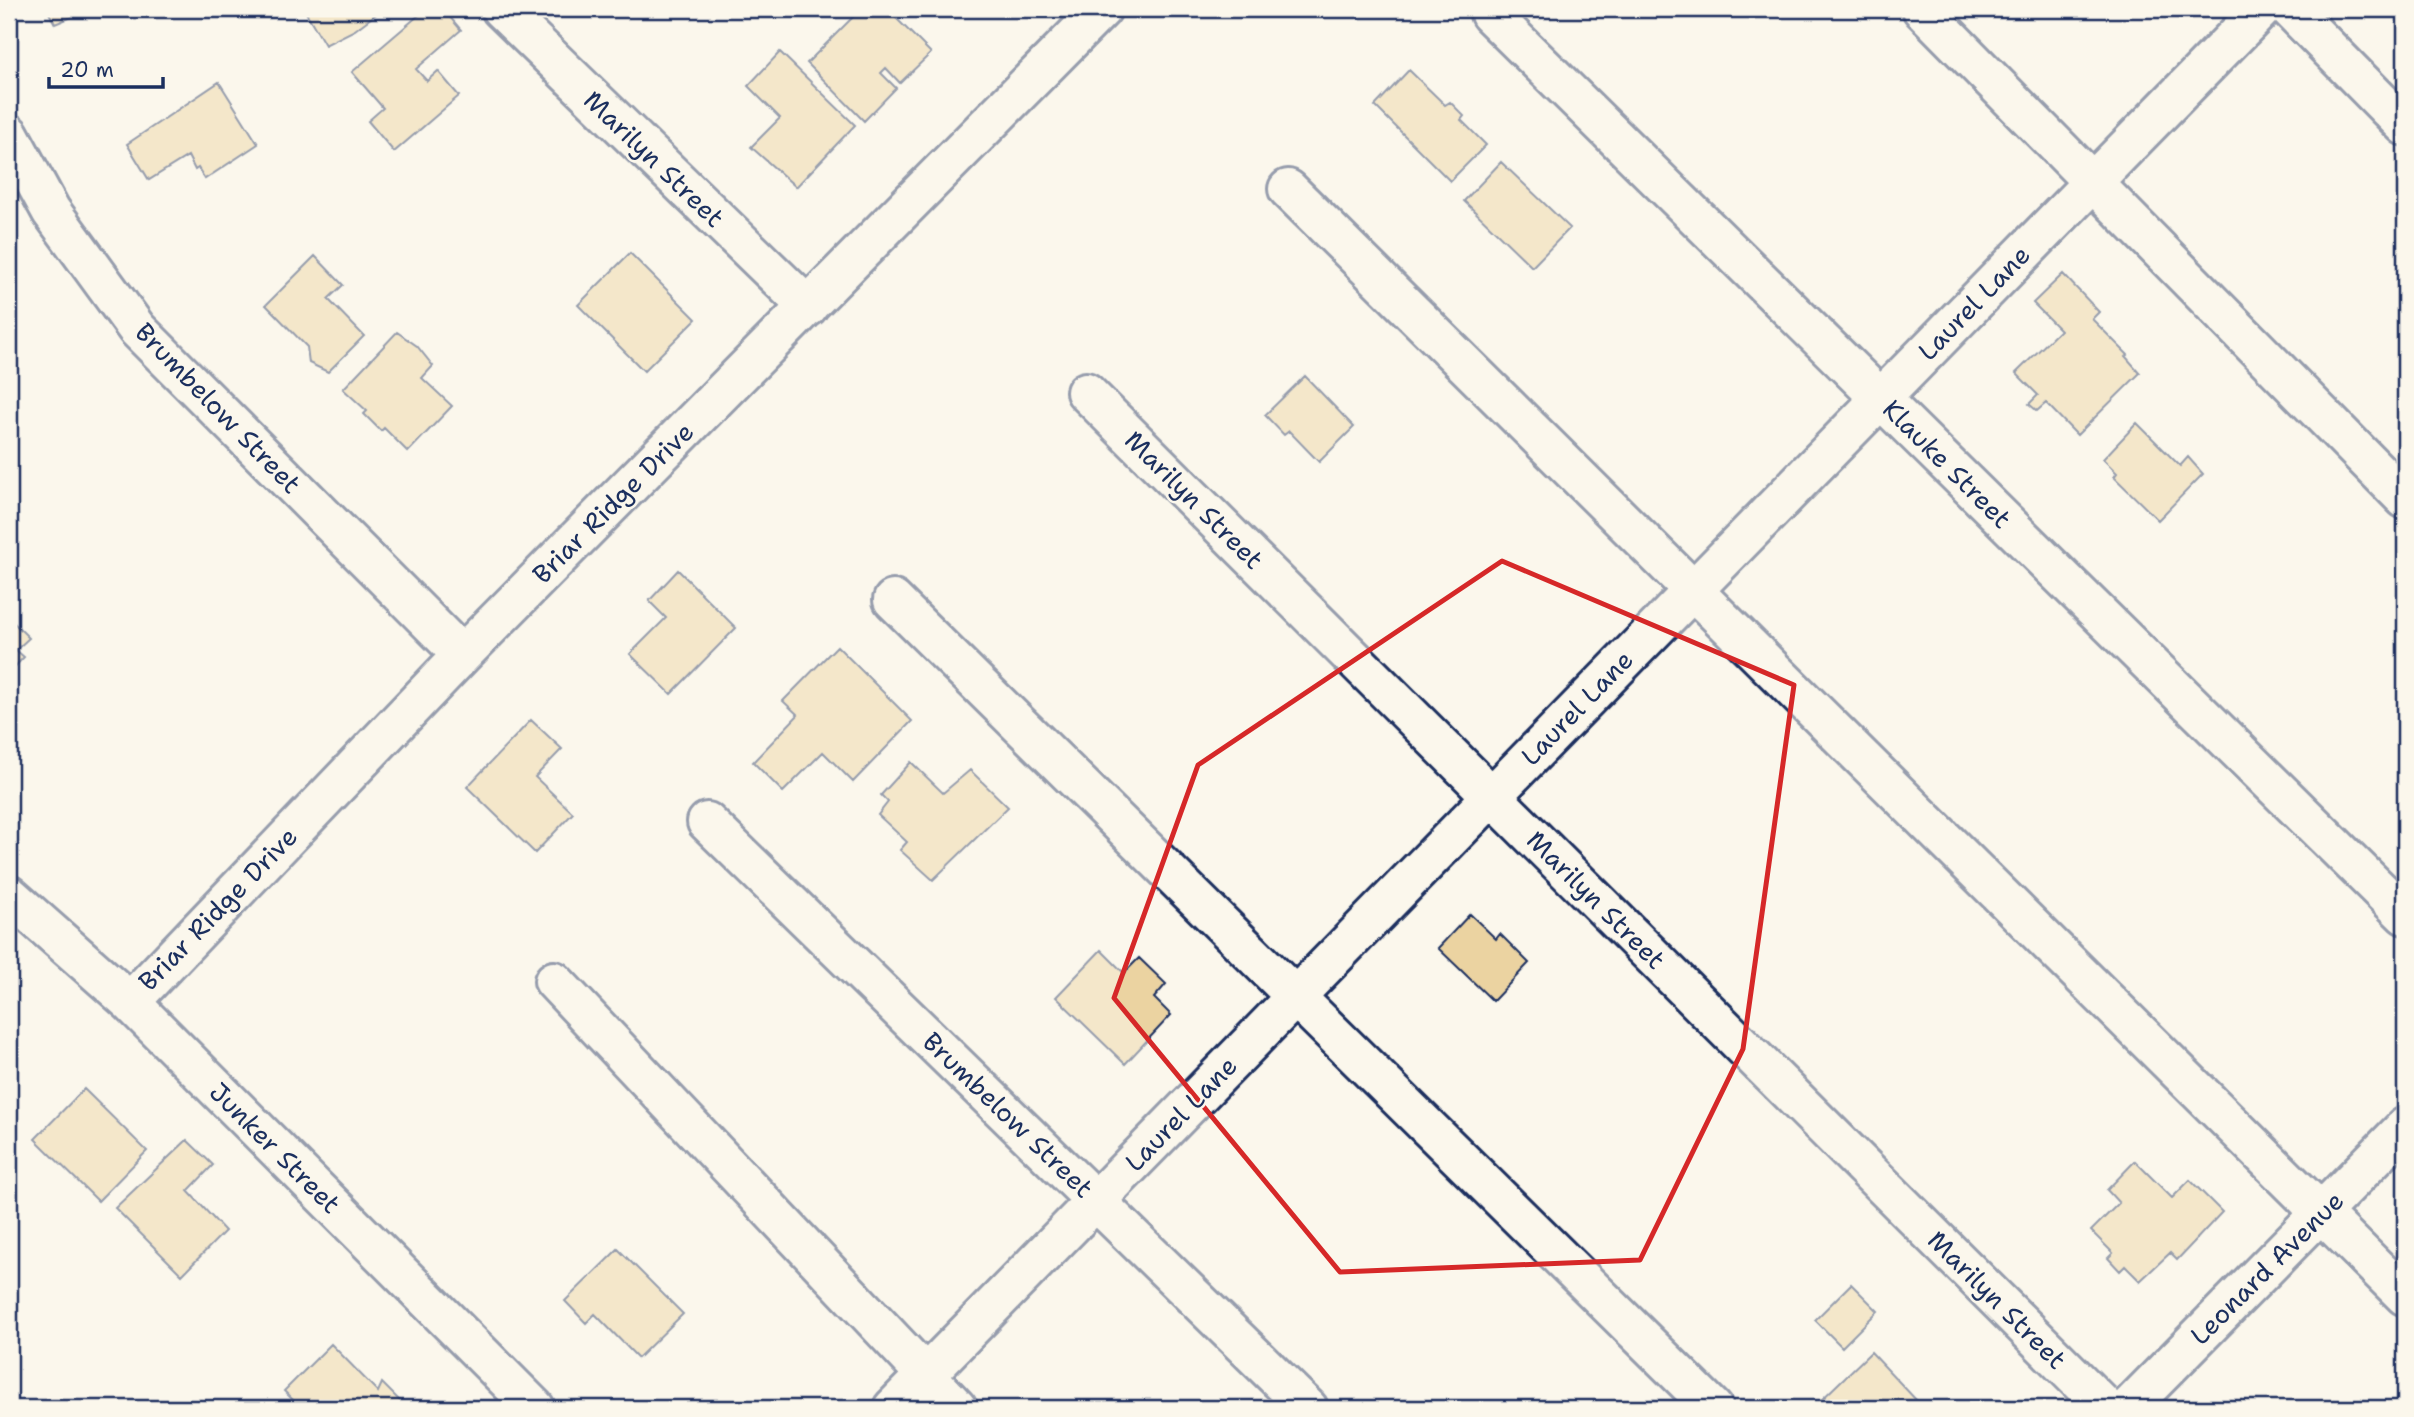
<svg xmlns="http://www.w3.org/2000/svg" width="2414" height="1417" viewBox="0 0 2414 1417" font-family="'Shantell Sans',sans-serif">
<rect width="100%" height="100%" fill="#fbf7ec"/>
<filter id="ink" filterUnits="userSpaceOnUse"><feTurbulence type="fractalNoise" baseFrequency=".0143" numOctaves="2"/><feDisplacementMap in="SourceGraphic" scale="14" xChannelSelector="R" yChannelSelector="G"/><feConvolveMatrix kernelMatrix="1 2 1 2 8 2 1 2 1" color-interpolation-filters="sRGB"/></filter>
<g filter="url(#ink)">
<!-- building -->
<path fill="#ebd3a1" stroke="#1b2f5e" stroke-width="2" d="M47,9H91L55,24Z
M304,9H378L380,11L355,30L325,45Z
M426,9H443L461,30L416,69L427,81L438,71L459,96L394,152L368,121L383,108L352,72Z
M861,9H887L931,53L900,83L886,68L881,73L896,88L864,121L807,63Z
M780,52L855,125L796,187L751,147L780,118L748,86Z
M1409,70L1445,105L1450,102L1464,116L1461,120L1486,145L1450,181L1375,106Z
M219,82L258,144L205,179L198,168L195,170L188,156L149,180L127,144Z
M1501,162L1570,228L1532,267L1464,201Z
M630,253L696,319L644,371L578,305Z
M315,256L343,285L328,299L364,336L328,372L309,363L307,347L266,305Z
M2063,274L2099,312L2092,319L2128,355L2126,357L2140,373L2077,435L2046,403L2037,411L2029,404L2038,395L2016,373L2060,330L2033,303Z
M397,332L417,346L433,366L422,378L452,406L408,452L384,428L381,431L364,414L367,411L343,389Z
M1305,376L1354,427L1319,462L1289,431L1284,435L1265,415Z
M2137,423L2180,466L2188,457L2203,474L2158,520L2114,477L2117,473L2103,459Z
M678,570L736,628L671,694L630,654L666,618L649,601Z
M9,618L29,638L16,650L24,657L9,673Z
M837,646L912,721L853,782L823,752L783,792L753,762L798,715L783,701Z
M531,720L562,749L535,777L573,813L535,853L467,787Z
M911,762L943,793L970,770L1008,807L933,880L900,850L907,842L878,815L888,802L881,795Z
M1470,914L1496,939L1500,934L1529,963L1493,1001L1438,948Z
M1101,950L1124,973L1139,958L1166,984L1154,998L1171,1015L1125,1064L1056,997Z
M84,1089L147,1151L98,1201L35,1139Z
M187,1140L213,1165L188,1191L225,1231L182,1275L115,1208Z
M2135,1161L2172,1198L2190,1180L2222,1212L2177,1260L2170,1253L2140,1281L2125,1266L2120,1271L2108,1258L2113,1253L2091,1231L2119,1203L2107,1190Z
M618,1249L683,1314L638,1358L595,1314L586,1323L565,1301Z
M1851,1284L1878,1311L1842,1347L1815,1320Z
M331,1344L378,1392L382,1383L407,1408H301L284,1391Z
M1871,1352L1918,1402L1912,1408H1813Z"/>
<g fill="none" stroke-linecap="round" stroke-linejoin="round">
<defs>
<path id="minor" d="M501,9L808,307
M1922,9L2405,499
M2290,9L2405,126
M1490,14L2405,915
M9,134L51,211L137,329L462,655
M1288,189L2405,1296
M1086,392L2106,1408
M893,600L1713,1408
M707,822L1308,1408
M9,895L130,1002L535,1408
M554,981L957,1408
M130,1002L462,655L1102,9
M893,1408L2262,9
M2128,1408L2405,1127"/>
</defs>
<!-- minor casing -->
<use href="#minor" stroke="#1b2f5e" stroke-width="44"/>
<!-- minor -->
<use href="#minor" stroke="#fbf7ec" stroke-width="38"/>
</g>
</g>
<!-- marked area -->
<path d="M0 0H2414V1417H0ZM1502,561L1794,685L1743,1049L1640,1260L1340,1272L1114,998L1198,765Z" fill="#fbf7ec" fill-opacity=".55" fill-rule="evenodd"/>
<path fill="none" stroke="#d62828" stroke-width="5" stroke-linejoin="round" d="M1502,561L1794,685L1743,1049L1640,1260L1340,1272L1114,998L1198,765Z"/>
<g text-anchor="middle" stroke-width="5" stroke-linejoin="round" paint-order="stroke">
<!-- street labels -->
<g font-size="26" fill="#1b2f5e" stroke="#fbf7ec">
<text transform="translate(654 159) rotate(44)" y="9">Marilyn Street</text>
<text transform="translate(1974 303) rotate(-46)" y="9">Laurel Lane</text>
<text transform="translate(218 408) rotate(46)" y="9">Brumbelow Street</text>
<text transform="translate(1947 464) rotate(45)" y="9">Klauke Street</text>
<text transform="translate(1194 500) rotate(45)" y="9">Marilyn Street</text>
<text transform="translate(613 503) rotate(-45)" y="9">Briar Ridge Drive</text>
<text transform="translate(1577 708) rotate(-46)" y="9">Laurel Lane</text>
<text transform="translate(1596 900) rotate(45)" y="9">Marilyn Street</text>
<text transform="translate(218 909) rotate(-46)" y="9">Briar Ridge Drive</text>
<text transform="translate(1181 1114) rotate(-46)" y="9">Laurel Lane</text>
<text transform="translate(1008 1115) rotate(44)" y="9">Brumbelow Street</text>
<text transform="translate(275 1148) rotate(45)" y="9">Junker Street</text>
<text transform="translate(2267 1268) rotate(-45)" y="9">Leonard Avenue</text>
<text transform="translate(1997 1300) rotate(45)" y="9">Marilyn Street</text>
</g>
</g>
<!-- margin -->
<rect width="2414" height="1417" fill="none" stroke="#fbf7ec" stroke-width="35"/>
<rect x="18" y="18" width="2379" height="1382" fill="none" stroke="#1b2f5e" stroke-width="2.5" filter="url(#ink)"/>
<!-- scale -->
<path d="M49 77v10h114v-10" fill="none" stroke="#1b2f5e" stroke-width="3.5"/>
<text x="60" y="77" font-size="21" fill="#1b2f5e" stroke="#fbf7ec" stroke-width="5" paint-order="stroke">20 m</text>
</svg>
